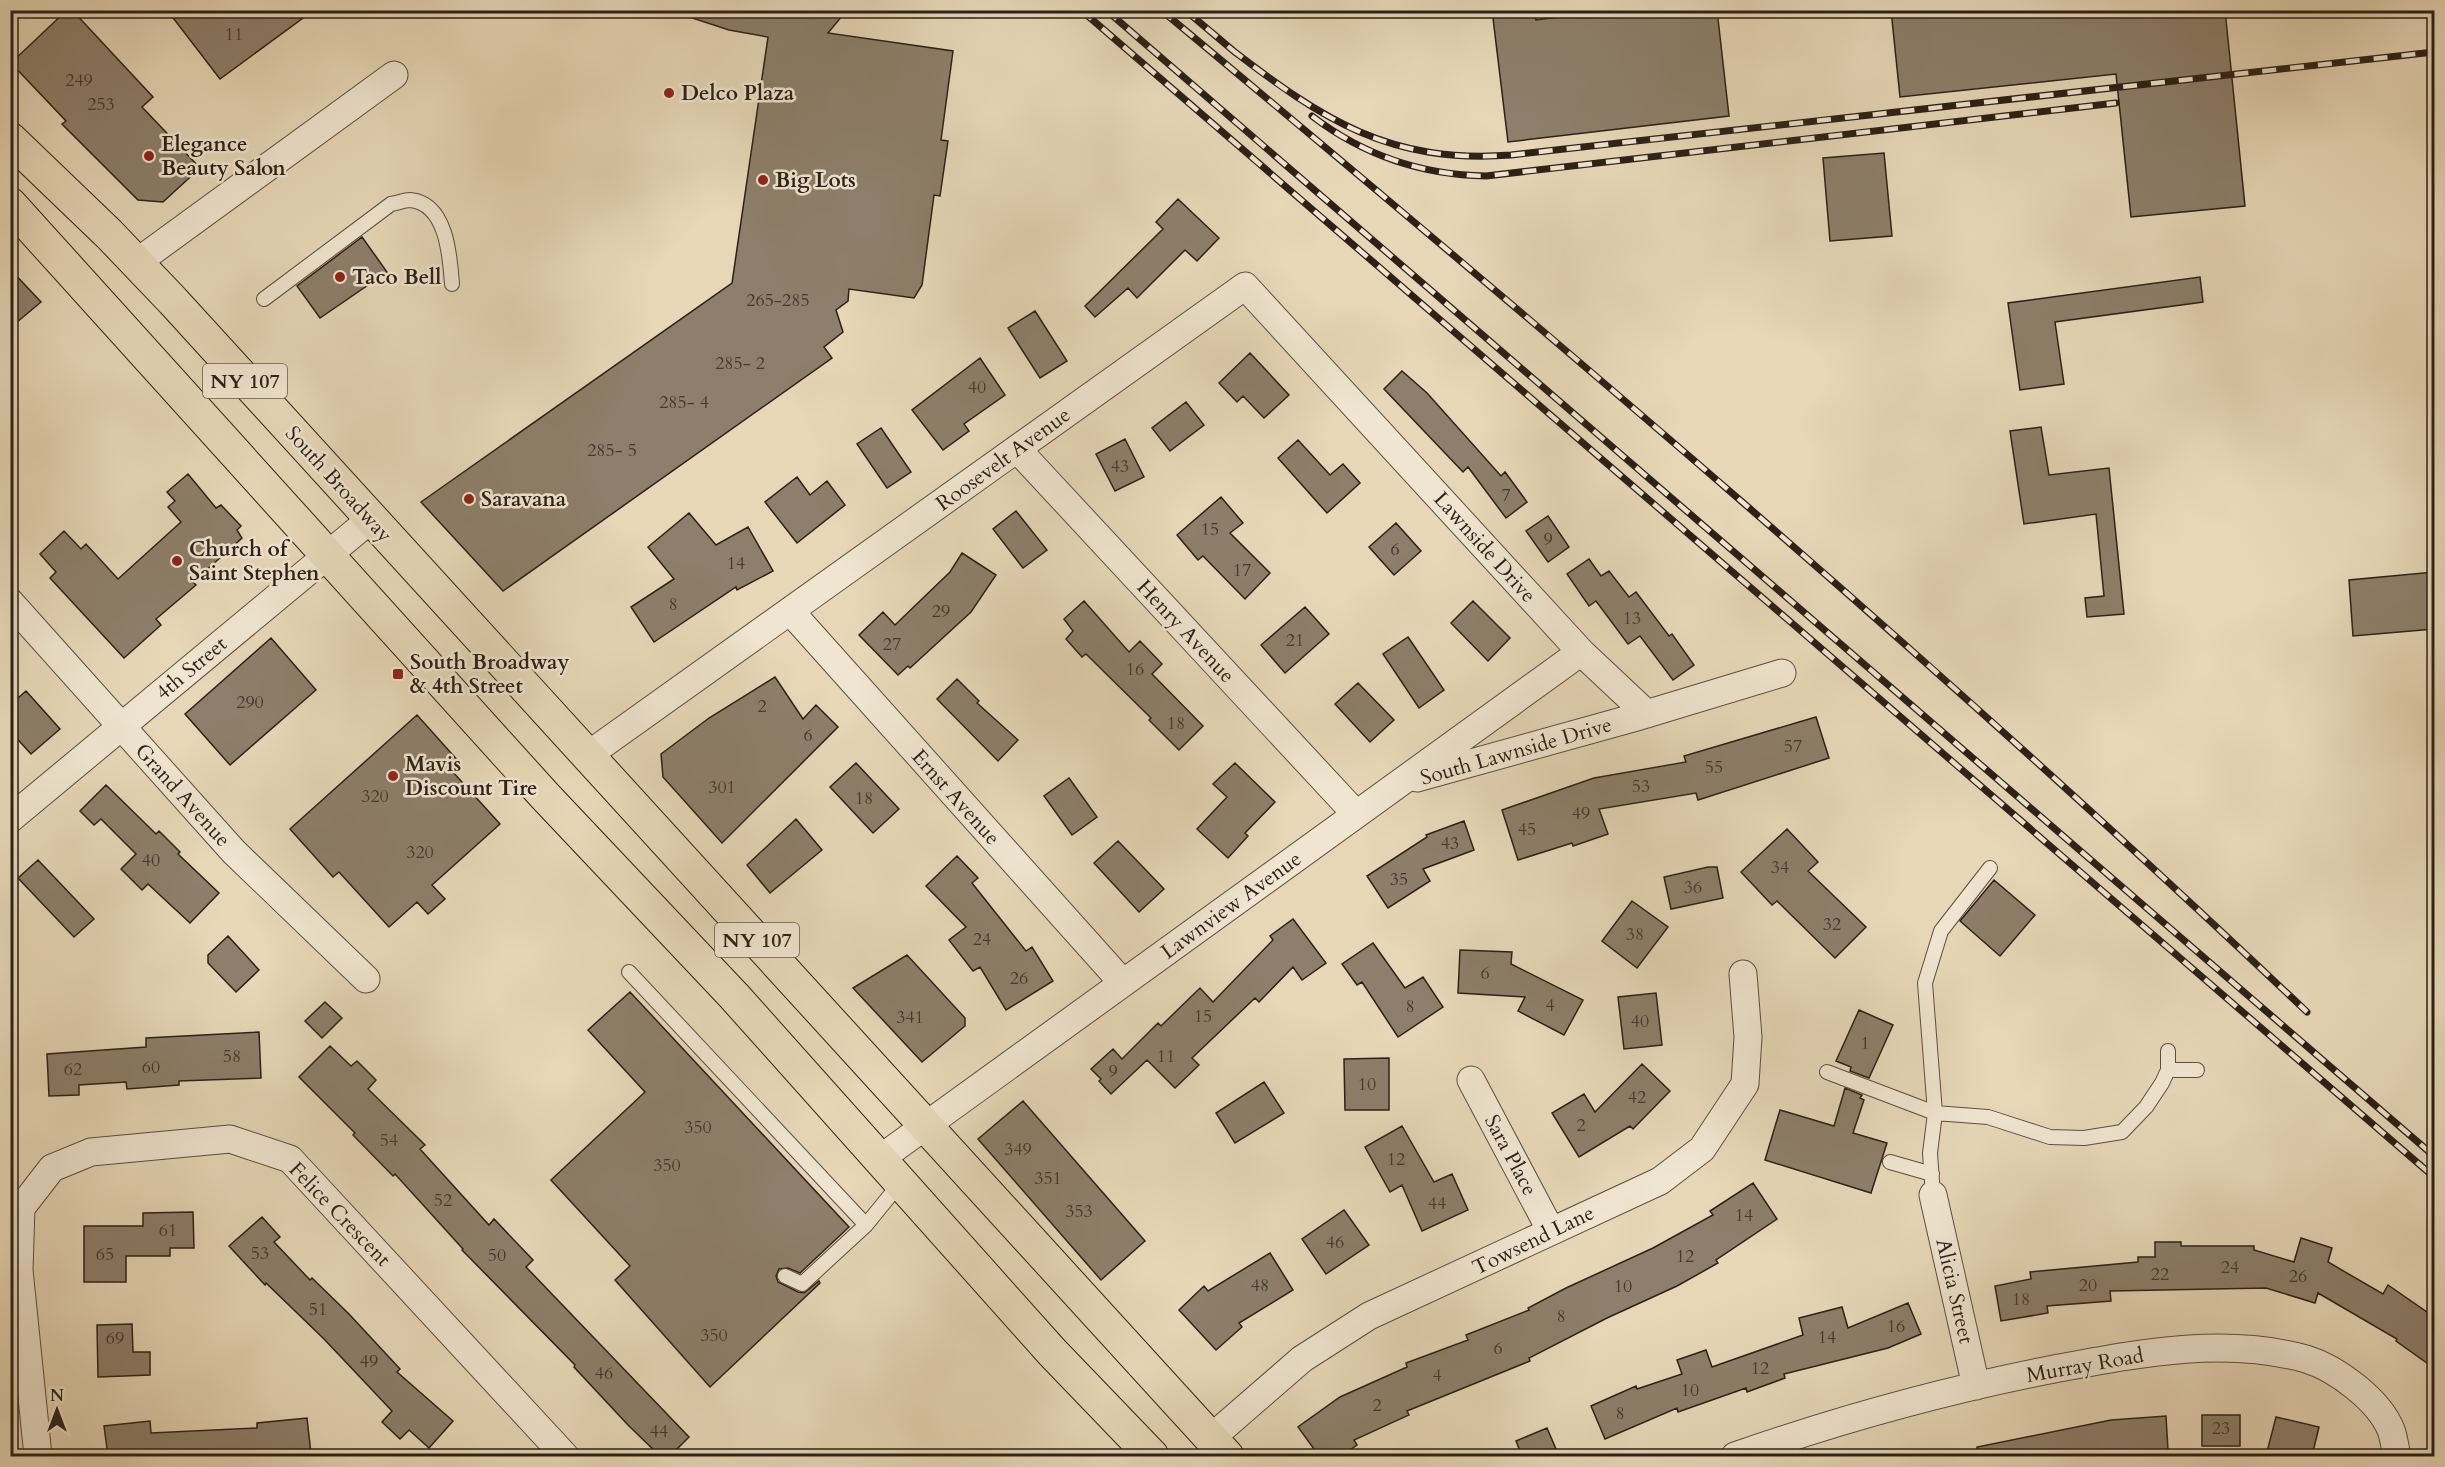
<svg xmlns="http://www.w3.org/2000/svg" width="2445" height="1467" viewBox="0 0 2445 1467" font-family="Cardo,serif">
<rect width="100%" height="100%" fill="#e7d7b7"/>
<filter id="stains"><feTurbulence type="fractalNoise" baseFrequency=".00333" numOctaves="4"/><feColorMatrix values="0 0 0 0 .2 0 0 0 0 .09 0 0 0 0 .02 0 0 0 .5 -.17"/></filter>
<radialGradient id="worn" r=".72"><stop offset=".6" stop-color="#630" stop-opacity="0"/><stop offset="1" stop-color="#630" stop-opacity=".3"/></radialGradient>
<!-- building -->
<path fill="#8d7f6b" stroke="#2c2019" stroke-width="1.5" d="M67,10H72L153,97L142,107L200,168L163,202L138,200L62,124L66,121L11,63Z
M167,10H314L220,79Z
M683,10H847L828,33L953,51L941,140L948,141L940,196L934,195L922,285L914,298L849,289L848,301L836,310L843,332L824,347L832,358L503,591L421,502L732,283L768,37L729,30L683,15Z
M1492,10H1535L1536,20L1615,10H1717L1729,116L1508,142Z
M1891,10H2225L2245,206L2131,217L2116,74L1900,97Z
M1884,153L1892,236L1830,241L1823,158Z
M1178,199L1219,238L1197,261L1185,250L1137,298L1128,288L1095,317L1085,306L1163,229L1156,222Z
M362,237L387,272L320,318L297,286Z
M10,269L41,302L10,328Z
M2200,277L2203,302L2055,322L2064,384L2020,390L2008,303Z
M1035,311L1067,361L1040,378L1008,328Z
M1250,353L1289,395L1264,418L1243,396L1237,402L1219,383Z
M980,358L1005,395L964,424L969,431L943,450L912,410Z
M1402,371L1427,393L1501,476L1505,472L1527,502L1506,518L1468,467L1463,472L1384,389Z
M1186,402L1204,425L1170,451L1152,428Z
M2041,427L2049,475L2109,468L2124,614L2087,617L2085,598L2104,596L2096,514L2024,524L2010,431Z
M881,428L911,472L887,488L857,444Z
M1125,439L1144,477L1115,491L1096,454Z
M1298,440L1330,475L1343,464L1360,483L1327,513L1278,458Z
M188,474L216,508L221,505L241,526L237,530L242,538L193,582L196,585L156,619L161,625L124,658L50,578L56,572L40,554L64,531L81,549L86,544L118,579L181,522L168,507L175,501L167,492Z
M797,477L810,495L827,481L845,505L797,543L765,502Z
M1221,497L1243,523L1230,533L1270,573L1245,599L1203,556L1198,560L1177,535Z
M1016,511L1047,550L1023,568L993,529Z
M689,513L716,545L748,527L773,571L737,590L736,587L654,642L631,607L674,579L648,547Z
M1548,516L1569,547L1548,562L1526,531Z
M1396,523L1421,551L1394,575L1369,547Z
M962,553L996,575L971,612L910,668L908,666L898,675L859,635L883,612L895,625L950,572Z
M1589,559L1601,576L1609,571L1629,597L1636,592L1669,636L1672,634L1694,665L1673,680L1640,636L1628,644L1596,601L1589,606L1567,574Z
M2434,572V629L2353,636L2349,580Z
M1084,601L1129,652L1140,641L1162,664L1152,674L1203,726L1179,750L1149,720L1151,718L1086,654L1082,657L1066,639L1073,631L1064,619Z
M1473,601L1510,638L1488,661L1451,623Z
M1305,607L1329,634L1285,673L1261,645Z
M1408,637L1444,690L1419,708L1383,654Z
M271,638L316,690L230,765L185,714Z
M775,677L803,719L816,705L838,727L722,843L663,777L661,754L709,718Z
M957,679L979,701L977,703L1018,740L998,761L937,699Z
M1358,683L1394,720L1370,742L1335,704Z
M26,691L60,729L31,754L10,731V705Z
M417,715L460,763L452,771L500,824L432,885L445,899L428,914L417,902L389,927L339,872L333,877L290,829Z
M1816,717L1829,758L1698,800L1696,793L1599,809L1608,834L1573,846L1572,843L1518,860L1502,810L1594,778L1686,762L1684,756Z
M856,763L899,809L873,833L830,787Z
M1235,763L1275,802L1245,833L1248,836L1228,858L1197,829L1227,797L1213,784Z
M1069,778L1097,817L1072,835L1044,796Z
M106,785L156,834L159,831L180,852L178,854L219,893L190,923L148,884L142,890L121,869L136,854L101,819L94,825L80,811Z
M796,819L822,850L770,893L747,865Z
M1464,821L1474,850L1423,869L1430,881L1388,908L1367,876L1427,837L1426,835Z
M1787,829L1818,862L1808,871L1866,927L1835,958L1777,901L1772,905L1741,872Z
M1118,841L1164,889L1139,912L1094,863Z
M957,856L978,878L972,883L1026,951L1032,947L1053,981L1006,1010L980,967L973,971L949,940L966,927L926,886Z
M38,860L94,919L74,937L18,878Z
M1708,867H1717L1723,898L1671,909L1664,877Z
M1994,880L2035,915L2000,956L1960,921Z
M1632,901L1668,927L1637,968L1602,941Z
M1293,919L1326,963L1302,980L1293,967L1259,1002L1255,998L1192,1058L1199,1065L1175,1088L1147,1060L1111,1094L1099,1081L1101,1079L1091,1069L1113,1049L1122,1059L1158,1023L1161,1026L1200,988L1213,1002L1273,940L1270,936Z
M228,936L259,970L236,992L208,963V955Z
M1373,943L1405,988L1423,977L1443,1007L1398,1037L1362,982L1357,985L1342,964Z
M1460,950L1512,952L1511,964L1583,1000L1564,1035L1518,1011L1525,997L1458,993Z
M907,955L965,1018V1026L922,1062L853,988Z
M630,992L849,1227L800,1273L788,1268L779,1269L776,1276L778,1282L798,1292L804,1293L819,1281L820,1283L710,1387L615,1280L630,1266L551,1180L645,1092L588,1030Z
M1656,993L1662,1045L1624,1049L1618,997Z
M325,1002L342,1018L322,1038L305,1021Z
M1859,1010L1893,1025L1869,1078L1850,1071L1851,1067L1836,1061Z
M259,1032L261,1078L179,1081V1085L127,1089L126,1082L79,1085V1095L49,1096L47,1054L146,1047V1038Z
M330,1046L351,1066L357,1061L376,1080L368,1089L425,1145L420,1149L489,1225L494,1219L533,1260L526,1267L689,1437L670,1456H660L628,1425L574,1367L575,1365L462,1250L463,1249L395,1174L393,1176L353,1135L355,1133L299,1077Z
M1389,1058V1110H1345L1344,1059Z
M1642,1064L1670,1091L1633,1129L1630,1126L1579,1157L1552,1113L1584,1094L1595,1112Z
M1264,1082L1284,1113L1235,1143L1216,1113Z
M1845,1088L1862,1095L1860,1098L1864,1100L1853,1133L1887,1143L1871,1193L1765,1160L1780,1110L1834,1126Z
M1023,1101L1145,1241L1101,1280L978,1139Z
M1402,1126L1434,1182L1452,1174L1468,1210L1422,1231L1402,1185L1390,1192L1365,1147Z
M1753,1183L1777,1219L1716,1260L1718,1263L1677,1286L1607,1318L1529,1358L1530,1361L1407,1411L1409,1415L1354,1440L1357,1445L1341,1456H1319L1298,1427L1340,1397L1407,1367L1406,1363L1468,1340L1466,1335L1529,1310L1528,1308L1566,1288L1653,1248L1713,1215L1710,1211Z
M1344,1210L1369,1245L1326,1274L1302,1239Z
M193,1212L194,1248H170V1256H126V1282H84V1226H143V1213Z
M262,1217L280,1237L274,1242L310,1280L312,1278L349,1314L400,1369L397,1372L453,1421L429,1448L409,1430L400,1439L382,1422L392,1411L324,1339L266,1283L265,1285L229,1246Z
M2301,1238L2332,1248L2328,1262L2383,1294L2388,1285L2434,1317V1368L2396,1341L2397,1339L2318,1293L2315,1303L2266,1288L2110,1291L2111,1301L2047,1306L2048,1313L2001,1321L1995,1286L2031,1279L2030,1272L2138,1262V1257H2155V1242H2181V1246H2254V1250L2294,1262Z
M1270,1253L1293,1290L1239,1323L1242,1327L1216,1350L1179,1310L1204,1286L1208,1291Z
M1908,1303L1921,1334L1888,1348L1784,1374L1785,1378L1747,1392L1746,1388L1678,1412L1677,1408L1605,1439L1591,1406L1636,1386L1637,1389L1682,1374L1677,1360L1706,1350L1712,1367L1803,1335L1799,1318L1842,1307L1848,1328Z
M132,1324L133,1352H150V1375L98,1377L97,1325Z
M2202,1415H2240V1446H2202Z
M2166,1416L2168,1450L2100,1454V1456H1978L1977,1447L2111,1420Z
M2276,1417L2319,1427L2312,1456H2266Z
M307,1418L311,1454L108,1456L104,1426L150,1421L151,1433L257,1428V1423Z
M1547,1428L1559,1456H1522L1516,1441Z"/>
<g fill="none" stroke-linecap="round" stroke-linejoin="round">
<defs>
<path id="lane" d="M264,299L391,204C397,203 405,200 410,200C447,203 450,257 452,284
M629,972L866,1225L901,1182
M2168,1070H2197
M1827,1072L1935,1113L1988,1117L2050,1137L2084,1138L2122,1132L2146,1107L2162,1083L2168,1070V1051
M1890,1162L1932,1174
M1933,1195L1930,1153L1935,1113L1925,983L1941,931L1990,868
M785,1276L802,1284L866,1225"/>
<path id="street" d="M136,263L394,75
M1017,449L1356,814
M10,602L234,852L366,979
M790,611L1123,983
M588,755L1245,286L1581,652L1647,714
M1417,778L1633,718L1782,673
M10,819L371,519
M1471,1080L1551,1231
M881,1158L1581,652
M1933,1195L1976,1386
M1211,1438L1302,1359L1369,1316L1660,1181L1702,1149L1745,1084L1748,1037L1743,974
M38,1456L19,1270L21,1208L52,1168L91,1152L230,1139L290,1159L565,1456
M1735,1456C1838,1420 1946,1390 2054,1369C2136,1354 2223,1336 2306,1359C2336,1368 2379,1400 2391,1430C2394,1438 2395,1448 2397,1456"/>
<path id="primary" d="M10,139L109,234L173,301L1227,1456
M10,204L545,796L734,996L1052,1352L1152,1456"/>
</defs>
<!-- lane casing -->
<use href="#lane" stroke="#5b4e40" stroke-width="16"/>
<!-- street casing -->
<use href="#street" stroke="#5b4e40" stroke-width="29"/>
<!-- primary casing -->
<use href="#primary" stroke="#2c2019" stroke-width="35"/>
<!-- lane -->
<use href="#lane" stroke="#efe5d0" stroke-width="14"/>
<!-- street -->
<use href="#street" stroke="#efe5d0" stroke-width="27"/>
<!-- primary -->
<use href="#primary" stroke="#e7d7b7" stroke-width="33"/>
<defs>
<path id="rail" d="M1081,10L2434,1177
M1106,10L2434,1156
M1161,10C1551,335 1939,663 2307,1012
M1185,10L1236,53
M1231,49C1323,120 1390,164 1511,155L2434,52
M1312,116C1363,155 1422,175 1486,176L2116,103"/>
</defs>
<!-- rail casing -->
<use href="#rail" stroke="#2c2019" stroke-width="7"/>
<!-- rail -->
<use href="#rail" stroke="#efe5d0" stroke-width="4.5" stroke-dasharray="14" stroke-linecap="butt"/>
</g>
<!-- markers -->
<g fill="#8f2418" stroke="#efe5d0" stroke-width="2">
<circle cx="669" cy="93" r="6"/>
<circle cx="149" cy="156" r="6"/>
<circle cx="763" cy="180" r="6"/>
<circle cx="340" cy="277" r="6"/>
<circle cx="469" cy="499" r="6"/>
<circle cx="177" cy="561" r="6"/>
<rect x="392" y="668" width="12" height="12" rx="3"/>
<circle cx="393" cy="776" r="6"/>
</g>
<g text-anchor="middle" stroke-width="5" stroke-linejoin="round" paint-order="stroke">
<!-- number labels -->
<g font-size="18" fill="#44382e">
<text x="234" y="40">11</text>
<text x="79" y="86">249</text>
<text x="101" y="110">253</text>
<text x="778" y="306">265-285</text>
<text x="740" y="369">285- 2</text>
<text x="977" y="393">40</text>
<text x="684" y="408">285- 4</text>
<text x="612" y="456">285- 5</text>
<text x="1120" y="472">43</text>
<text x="1506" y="501">7</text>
<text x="1210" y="535">15</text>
<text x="1548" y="545">9</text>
<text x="1395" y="555">6</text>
<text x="736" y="569">14</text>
<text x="1242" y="576">17</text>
<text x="673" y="610">8</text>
<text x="941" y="617">29</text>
<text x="1632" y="624">13</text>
<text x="1295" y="646">21</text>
<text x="892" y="650">27</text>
<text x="1135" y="675">16</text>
<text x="250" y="708">290</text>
<text x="762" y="712">2</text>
<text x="1176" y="729">18</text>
<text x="808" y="741">6</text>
<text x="1793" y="752">57</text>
<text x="1714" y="773">55</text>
<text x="1641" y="792">53</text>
<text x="722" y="793">301</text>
<text x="375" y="802">320</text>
<text x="864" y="804">18</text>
<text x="1581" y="819">49</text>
<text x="1527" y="835">45</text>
<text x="1450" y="849">43</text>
<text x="420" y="858">320</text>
<text x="151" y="866">40</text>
<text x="1780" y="873">34</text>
<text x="1399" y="885">35</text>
<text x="1693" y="893">36</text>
<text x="1832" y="930">32</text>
<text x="1635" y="940">38</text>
<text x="982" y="945">24</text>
<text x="1485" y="979">6</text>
<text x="1019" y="984">26</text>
<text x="1550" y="1011">4</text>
<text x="1410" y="1012">8</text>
<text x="1203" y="1022">15</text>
<text x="910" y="1023">341</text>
<text x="1640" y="1027">40</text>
<text x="1865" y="1049">1</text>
<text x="232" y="1062">58</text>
<text x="1166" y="1062">11</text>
<text x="151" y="1073">60</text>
<text x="73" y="1075">62</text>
<text x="1113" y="1077">9</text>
<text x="1367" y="1090">10</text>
<text x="1637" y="1103">42</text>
<text x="1581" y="1131">2</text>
<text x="698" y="1133">350</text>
<text x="389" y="1146">54</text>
<text x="1018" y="1155">349</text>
<text x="1396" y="1165">12</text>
<text x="667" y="1171">350</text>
<text x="1048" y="1184">351</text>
<text x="443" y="1206">52</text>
<text x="1437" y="1209">44</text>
<text x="1079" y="1217">353</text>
<text x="1744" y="1221">14</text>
<text x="168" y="1236">61</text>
<text x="1335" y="1248">46</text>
<text x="260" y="1259">53</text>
<text x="105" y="1260">65</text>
<text x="497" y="1261">50</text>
<text x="1685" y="1262">12</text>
<text x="2230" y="1273">24</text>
<text x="2160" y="1280">22</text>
<text x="2298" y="1282">26</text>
<text x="1260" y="1291">48</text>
<text x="2088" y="1291">20</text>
<text x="1623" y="1292">10</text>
<text x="2021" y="1305">18</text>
<text x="318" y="1315">51</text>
<text x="1561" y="1322">8</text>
<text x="1896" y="1332">16</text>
<text x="714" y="1341">350</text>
<text x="1827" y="1343">14</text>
<text x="115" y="1344">69</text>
<text x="1498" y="1354">6</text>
<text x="369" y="1367">49</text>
<text x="1760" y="1374">12</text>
<text x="604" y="1379">46</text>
<text x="1437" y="1381">4</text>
<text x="1690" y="1396">10</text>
<text x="1377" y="1411">2</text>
<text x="1620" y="1419">8</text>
<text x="2221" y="1434">23</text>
<text x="659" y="1437">44</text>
</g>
<!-- shield labels -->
<g fill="#efe5d0" stroke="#665b50" stroke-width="1.5">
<rect x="203" y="364" width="84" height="34" rx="4.5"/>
<rect x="715" y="923" width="84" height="34" rx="4.5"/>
</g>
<g font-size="20" font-weight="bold" fill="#2c2019">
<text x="245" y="388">NY 107</text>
<text x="757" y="947">NY 107</text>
</g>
<!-- poi labels -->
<g font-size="21" font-weight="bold" fill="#2c2019" stroke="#efe5d0" text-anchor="start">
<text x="681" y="100">Delco Plaza</text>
<text x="161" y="151">Elegance<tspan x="161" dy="24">Beauty Salon</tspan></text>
<text x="775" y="187">Big Lots</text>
<text x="352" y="284">Taco Bell</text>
<text x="481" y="506">Saravana</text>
<text x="189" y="556">Church of<tspan x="189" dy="24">Saint Stephen</tspan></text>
<text x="410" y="669">South Broadway<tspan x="410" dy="24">&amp; 4th Street</tspan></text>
<text x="405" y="771">Mavis<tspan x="405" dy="24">Discount Tire</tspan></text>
</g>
<!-- street labels -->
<g font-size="21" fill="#2c2019" stroke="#efe5d0">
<text transform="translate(1003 459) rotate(-36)" y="7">Roosevelt Avenue</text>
<text transform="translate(339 484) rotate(48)" y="7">South Broadway</text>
<text transform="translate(1485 547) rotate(48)" y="7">Lawnside Drive</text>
<text transform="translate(1186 631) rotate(47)" y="7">Henry Avenue</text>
<text transform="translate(191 668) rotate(-40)" y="7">4th Street</text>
<text transform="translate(1516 751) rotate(-16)" y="7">South Lawnside Drive</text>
<text transform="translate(183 795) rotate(48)" y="7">Grand Avenue</text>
<text transform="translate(956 797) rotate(48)" y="7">Ernst Avenue</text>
<text transform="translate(1231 905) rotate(-36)" y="7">Lawnview Avenue</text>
<text transform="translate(1511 1155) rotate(62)" y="7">Sara Place</text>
<text transform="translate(340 1214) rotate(46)" y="7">Felice Crescent</text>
<text transform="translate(1533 1240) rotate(-26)" y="7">Towsend Lane</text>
<text transform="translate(1955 1291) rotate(77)" y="7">Alicia Street</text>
<text transform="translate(2085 1365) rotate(-10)" y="7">Murray Road</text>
</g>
</g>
<!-- margin -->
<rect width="2445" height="1467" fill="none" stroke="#e7d7b7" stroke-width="36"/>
<rect x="12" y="12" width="2421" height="1443" fill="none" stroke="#2c2019" stroke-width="3"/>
<rect x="18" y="18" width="2409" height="1431" fill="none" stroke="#2c2019" stroke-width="1.5"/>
<!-- north arrow -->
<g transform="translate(57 1410)" stroke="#efe5d0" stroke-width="4.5" paint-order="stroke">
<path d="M0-4.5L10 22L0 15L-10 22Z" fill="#2c2019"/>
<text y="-9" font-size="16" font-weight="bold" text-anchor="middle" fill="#2c2019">N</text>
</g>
<rect width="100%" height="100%" filter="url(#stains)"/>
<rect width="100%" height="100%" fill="url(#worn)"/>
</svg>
